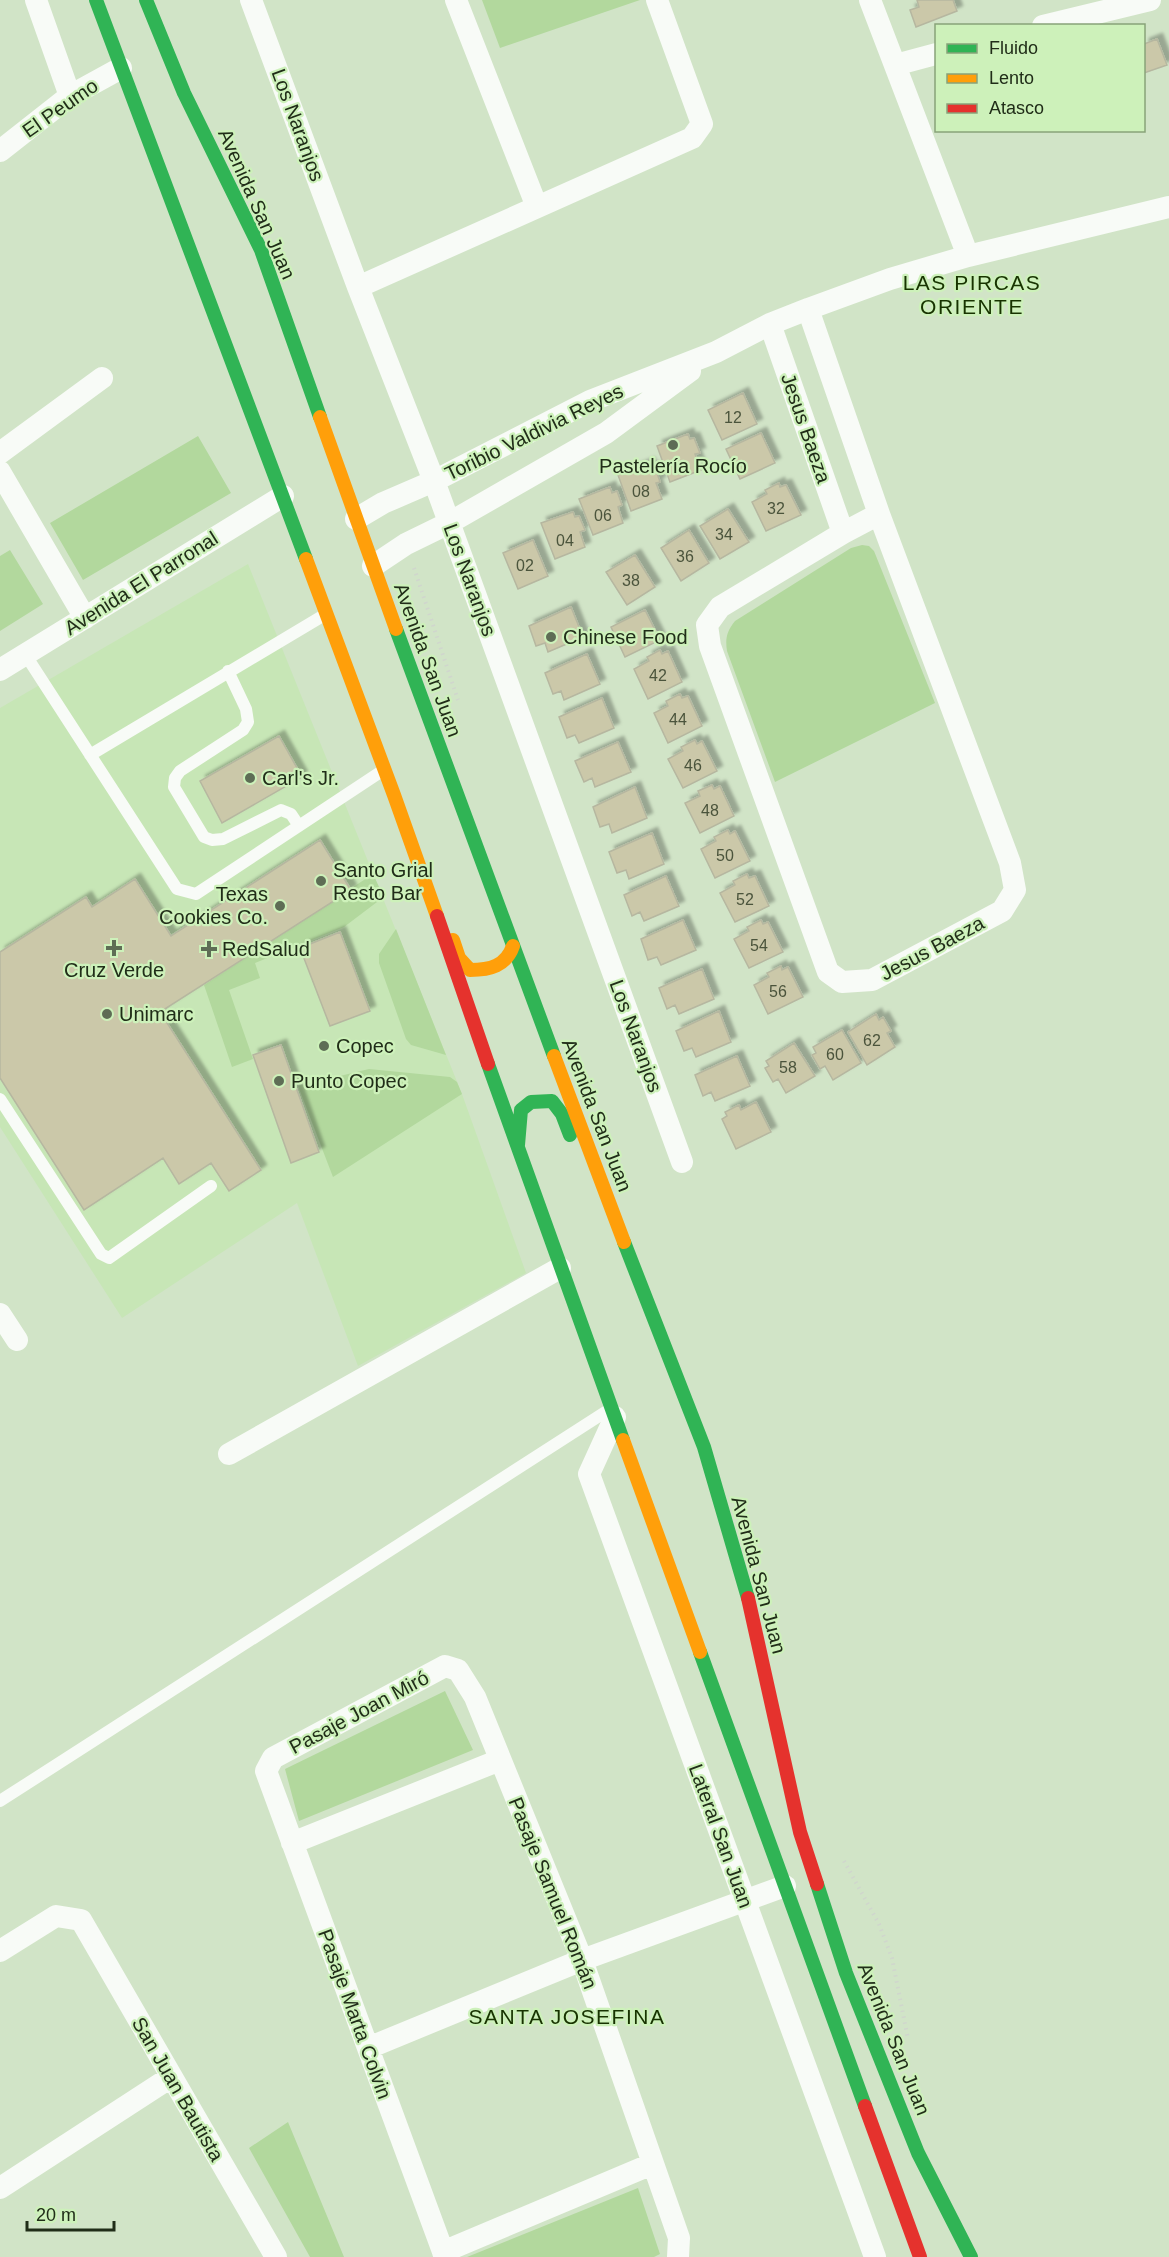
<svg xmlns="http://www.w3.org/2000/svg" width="1169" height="2257" viewBox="0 0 1169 2257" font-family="Helvetica,sans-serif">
<defs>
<filter id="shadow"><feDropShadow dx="5.5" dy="-5.5" stdDeviation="1.5" flood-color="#0004"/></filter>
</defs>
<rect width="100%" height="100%" fill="#d1e4c7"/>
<!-- built -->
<path fill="#c7e6b6" d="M248,564L462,1094L526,1273L358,1366L297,1203L122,1318L0,1127V708Z"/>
<!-- green -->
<path fill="#b2d89d" d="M482,0H640L500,48Z
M198,436L231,493L83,580L50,523Z
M862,545L869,546L874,551L935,703L775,782L727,651C725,638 727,631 735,621L851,548Z
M10,550L43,604L0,631V556Z
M373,874L381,891L386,893L385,896L344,927L255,963L260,978L229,990L253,1059L232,1067L204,985Z
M396,929L446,1055L411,1045L406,1039L379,963V954Z
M369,1069L450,1077L457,1082L462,1094L333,1177L298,1086Z
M445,1691L473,1750L299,1821L285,1769Z
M288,2122L344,2257H310L249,2148Z
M638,2188L660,2254L654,2257H467Z"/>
<!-- building -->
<path fill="#cbc8a9" stroke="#b6b7a0" stroke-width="1.5" filter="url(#shadow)" d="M917,0H953L957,11L916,27L910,10L919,7Z
M1157,39L1167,65L1144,73V44Z
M743,393L757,424L722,440L708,410Z
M761,433L775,463L740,479L726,449Z
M688,434L690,439L694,438L700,453L695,454L701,470L670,482L657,446Z
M649,463L651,468L655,467L660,482L656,483L662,499L631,511L618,475Z
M779,483L780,487L786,485L801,515L766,531L752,502L767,494L765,490Z
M610,487L612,493L617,491L622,505L618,507L623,523L593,535L579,499Z
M728,509L749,542L720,559L700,526Z
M573,512L575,517L579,516L585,530L580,532L585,547L555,559L541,523Z
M689,530L709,563L681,581L661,548Z
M533,540L548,576L518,589L503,553Z
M635,555L655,587L627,605L606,572Z
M571,607L583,637L548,652L545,643L536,646L529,626Z
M645,610L660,640L625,657L611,627Z
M660,650L662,654L668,651L682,682L648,699L634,669L649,661L647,657Z
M587,654L600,684L564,700L561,691L553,694L545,673Z
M680,694L682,698L688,696L702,726L668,743L654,713L668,706L666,701Z
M602,698L614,728L579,743L575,735L567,738L559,717Z
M279,736L302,777L222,823L200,781Z
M695,740L697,744L702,741L717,771L683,788L668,759L683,751L681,747Z
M618,742L631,772L595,787L592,778L584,782L575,761Z
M712,785L714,789L720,786L734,816L700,833L685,803L700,796L698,791Z
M635,787L647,818L612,833L609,824L600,827L593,807Z
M728,830L730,834L735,831L750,861L715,878L701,849L716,841L714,837Z
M652,833L664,864L629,879L626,870L617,873L609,852Z
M320,840L351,890L160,1012L261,1170L229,1191L211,1163L179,1184L163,1158L84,1210L0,1078V952L86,897L92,907L135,879L171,936Z
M747,874L749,878L755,876L769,906L735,922L720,893L735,885L733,881Z
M666,876L679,906L644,921L640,912L632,916L624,895Z
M683,920L696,950L661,965L657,957L648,960L641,939Z
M761,920L763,924L768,922L783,952L749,968L734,939L749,931L747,927Z
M340,932L370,1011L330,1026L300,948Z
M781,966L782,970L788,967L803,997L768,1014L754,985L769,977L767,973Z
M702,969L714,999L679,1014L675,1005L667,1009L659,988Z
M719,1011L731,1042L696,1057L692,1048L684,1051L676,1031Z
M876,1014L879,1020L883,1017L891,1031L887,1033L895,1047L867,1065L848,1032Z
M842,1030L861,1063L833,1080L825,1066L820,1069L812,1055L816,1053L813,1047Z
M794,1043L815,1076L786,1093L778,1079L773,1082L765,1068L769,1066L766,1061Z
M281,1045L319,1152L291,1163L253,1055Z
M737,1056L750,1086L715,1101L711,1092L703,1096L695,1075Z
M756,1102L771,1132L736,1149L722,1119L727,1116L725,1112L739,1105L741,1110Z"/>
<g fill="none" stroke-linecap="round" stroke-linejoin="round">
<!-- path -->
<path stroke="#d0d6cd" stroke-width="4" stroke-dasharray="1.5 4.5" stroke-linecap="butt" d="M414,568L458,700
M844,1861L879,1924L892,1958L908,2039"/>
<!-- lane -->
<path stroke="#f8fbf7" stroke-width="12" d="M25,654L177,889L196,894L382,771
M228,671L246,709L248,722L243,730L180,771L175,778L174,787L204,837L212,840L223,839L281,810L291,814L299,826
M90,755L326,614
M0,1099L101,1254L109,1258L211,1186
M0,1801L610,1409"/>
<!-- street -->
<path stroke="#f8fbf7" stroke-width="22" d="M36,0L70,96
M251,0L358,287L434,481L682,1162
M456,0L537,207
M870,0L968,256
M1043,26L1150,0
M895,65L936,54
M0,151L70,96L121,68
M358,287L692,138L702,124L657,0
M808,309L879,514L1010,863L1015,890L1002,911L872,980L842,982L828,972L710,646L707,625L720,607L843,533L879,514
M770,324L843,533
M0,453L102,378
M0,472L85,618
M356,519L383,503L434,481L590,401L716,352L770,324L808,309L890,279L968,256L1169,207
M373,566L406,544L449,523L606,433L690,371
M0,670L283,496
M0,1314L17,1340
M615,1417L589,1474L875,2257
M229,1454L560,1268
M292,1843L500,1760
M0,1951L56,1916L81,1920L276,2257
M368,2048L582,1960L785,1886
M0,2188L171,2077
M443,2252L652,2164
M445,2257L266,1771L273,1758L445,1666L458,1670L475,1697L582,1960L679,2238L678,2257"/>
<!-- fast -->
<path stroke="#30b455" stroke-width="14" d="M96,0L306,559
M146,0L184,93L261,250L320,417
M396,629L554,1056
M488,1064L623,1440
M518,1145L521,1110L531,1102L552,1101L562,1114L570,1135
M624,1242L704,1447L748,1598
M700,1652L865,2106
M817,1884L846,1973L918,2153L971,2257"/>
<!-- slow -->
<path stroke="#ff9f0a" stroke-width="14" d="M320,417L396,629
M306,559L394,795L437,916
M453,940L459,958L470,970C490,970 506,966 513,946
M554,1056L624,1242
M623,1440L700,1652"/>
<!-- jam -->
<path stroke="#e5322d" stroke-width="14" d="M437,916L488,1064
M748,1598L800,1832L817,1884
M865,2106L920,2257"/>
</g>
<!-- markers -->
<g fill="#5e6d55" stroke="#cdf1ba" stroke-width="2">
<circle cx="673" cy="445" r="6"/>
<circle cx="551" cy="637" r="6"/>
<circle cx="250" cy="778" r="6"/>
<circle cx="321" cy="881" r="6"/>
<circle cx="280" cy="906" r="6"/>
<path d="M111 939h6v6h6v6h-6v6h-6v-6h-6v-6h6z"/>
<path d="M206 940h6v6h6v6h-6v6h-6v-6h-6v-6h6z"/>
<circle cx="107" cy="1014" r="6"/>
<circle cx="324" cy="1046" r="6"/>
<circle cx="279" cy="1081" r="6"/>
</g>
<g text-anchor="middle" stroke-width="4.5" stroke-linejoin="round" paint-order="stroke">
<!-- number labels -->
<g font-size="16" fill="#4b543c">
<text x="733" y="423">12</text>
<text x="641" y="497">08</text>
<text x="776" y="514">32</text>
<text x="603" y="521">06</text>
<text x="724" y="540">34</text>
<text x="565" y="546">04</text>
<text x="685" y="562">36</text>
<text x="525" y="571">02</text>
<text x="631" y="586">38</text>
<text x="658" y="681">42</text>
<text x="678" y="725">44</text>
<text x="693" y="771">46</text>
<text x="710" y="816">48</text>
<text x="725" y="861">50</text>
<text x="745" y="905">52</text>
<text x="759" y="951">54</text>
<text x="778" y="997">56</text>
<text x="872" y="1046">62</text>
<text x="835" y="1060">60</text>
<text x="788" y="1073">58</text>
</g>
<!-- street labels -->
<g font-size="20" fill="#202d18" stroke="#cdf1ba">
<text transform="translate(60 108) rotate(-35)" y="7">El Peumo</text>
<text transform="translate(298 125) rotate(70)" y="7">Los Naranjos</text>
<text transform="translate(257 204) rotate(66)" y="7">Avenida San Juan</text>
<text transform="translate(806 428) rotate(71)" y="7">Jesus Baeza</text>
<text transform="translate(534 432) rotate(-26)" y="7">Toribio Valdivia Reyes</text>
<text transform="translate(470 580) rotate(70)" y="7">Los Naranjos</text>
<text transform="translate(141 583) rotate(-32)" y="7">Avenida El Parronal</text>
<text transform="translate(428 660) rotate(70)" y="7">Avenida San Juan</text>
<text transform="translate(932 948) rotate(-28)" y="7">Jesus Baeza</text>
<text transform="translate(636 1036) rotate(70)" y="7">Los Naranjos</text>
<text transform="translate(597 1115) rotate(69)" y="7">Avenida San Juan</text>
<text transform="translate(759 1575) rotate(75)" y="7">Avenida San Juan</text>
<text transform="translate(359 1712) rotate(-28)" y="7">Pasaje Joan Miró</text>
<text transform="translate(721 1836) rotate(70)" y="7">Lateral San Juan</text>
<text transform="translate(553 1893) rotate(68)" y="7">Pasaje Samuel Román</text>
<text transform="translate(355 2014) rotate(70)" y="7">Pasaje Marta Colvin</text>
<text transform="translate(894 2039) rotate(68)" y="7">Avenida San Juan</text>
<text transform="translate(178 2089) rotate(60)" y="7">San Juan Bautista</text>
</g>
<!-- poi labels -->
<g font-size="20" fill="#202d18" stroke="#cdf1ba" text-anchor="start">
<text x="673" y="473" text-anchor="middle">Pastelería Rocío</text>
<text x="563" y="644">Chinese Food</text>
<text x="262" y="785">Carl's Jr.</text>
<text x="333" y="877">Santo Grial<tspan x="333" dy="23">Resto Bar</tspan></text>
<text x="268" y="901" text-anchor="end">Texas<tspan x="268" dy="23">Cookies Co.</tspan></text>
<text x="222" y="956">RedSalud</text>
<text x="114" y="977" text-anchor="middle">Cruz Verde</text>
<text x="119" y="1021">Unimarc</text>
<text x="336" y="1053">Copec</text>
<text x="291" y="1088">Punto Copec</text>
</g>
<!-- neighbourhood labels -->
<g font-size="21" letter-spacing="1.5" fill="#173300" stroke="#cdf1ba">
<text x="972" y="290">LAS PIRCAS<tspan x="972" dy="24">ORIENTE</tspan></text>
<text x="567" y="2024">SANTA JOSEFINA</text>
</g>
</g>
<!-- legend -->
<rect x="935" y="24" width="210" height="108" fill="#cdf1ba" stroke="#88a379" stroke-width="1.5"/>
<rect x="947" y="44" width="30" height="9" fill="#30b455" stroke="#88a379" stroke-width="1.5"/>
<text x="989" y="54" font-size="18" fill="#202d18">Fluido</text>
<rect x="947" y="74" width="30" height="9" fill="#ff9f0a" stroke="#88a379" stroke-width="1.5"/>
<text x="989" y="84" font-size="18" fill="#202d18">Lento</text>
<rect x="947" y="104" width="30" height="9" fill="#e5322d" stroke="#88a379" stroke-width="1.5"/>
<text x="989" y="114" font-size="18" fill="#202d18">Atasco</text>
<!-- scale -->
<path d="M27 2221v9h87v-9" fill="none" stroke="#202d18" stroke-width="3"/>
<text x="36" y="2221" font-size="18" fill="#202d18" stroke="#cdf1ba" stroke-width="4.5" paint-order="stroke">20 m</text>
</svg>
